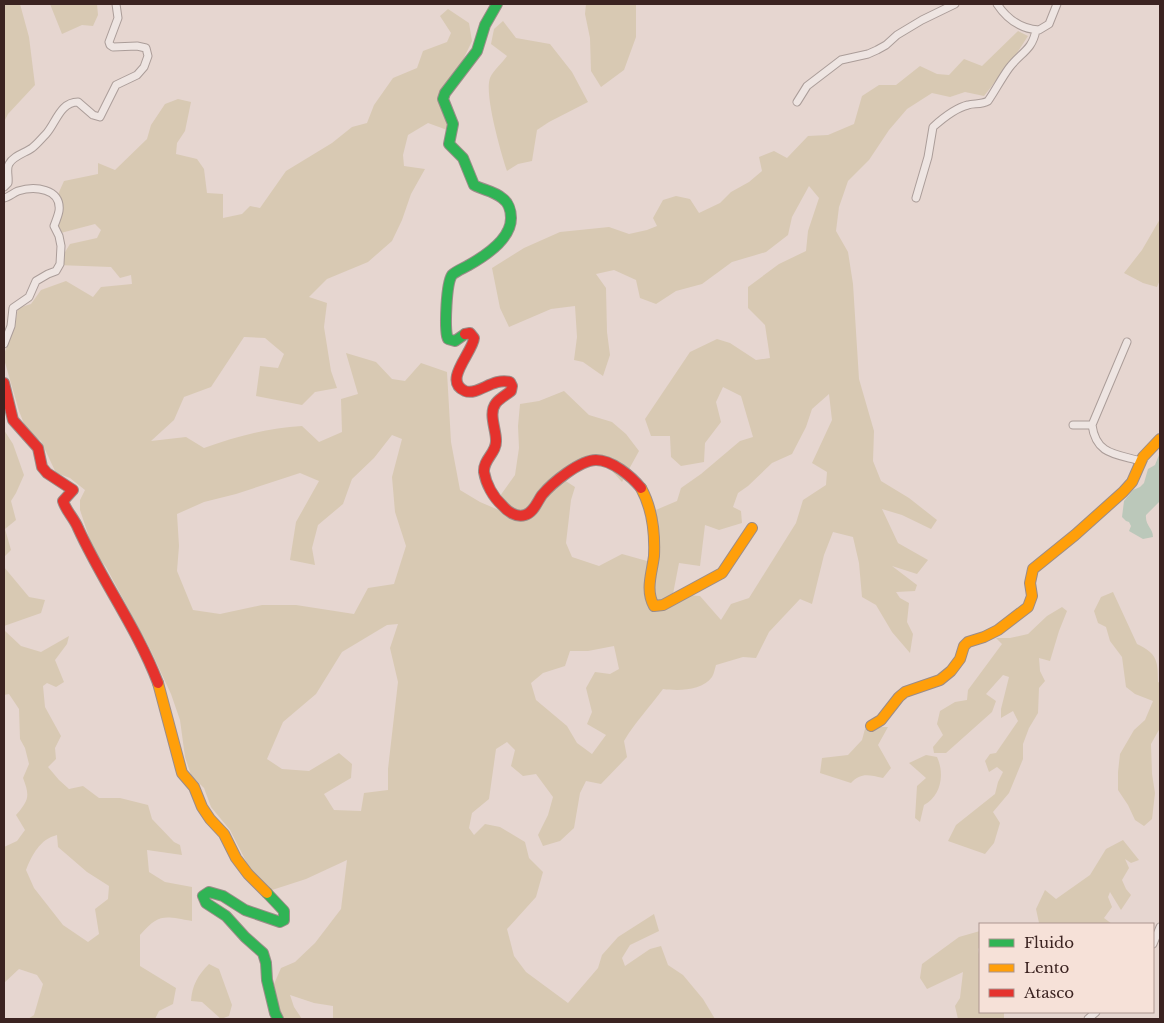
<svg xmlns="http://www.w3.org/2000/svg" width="1164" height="1023" viewBox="0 0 1164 1023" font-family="'Libre Baskerville',serif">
<rect width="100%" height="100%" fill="#e6d6d0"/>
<!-- green -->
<path fill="#d8c9b3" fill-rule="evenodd" d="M4,4H20L29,37L35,85L8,114L4,122Z
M50,4H97L98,15L93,26L82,25L62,34Z
M586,4H636V37L624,70L601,87L591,71L590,38L585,14Z
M448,9L469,23L472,41L462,62L439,96L450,131L428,123L408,135L403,155L404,166L425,169L411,194L402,220L392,241L368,262L327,279L309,297L327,303L324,327L331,371L337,388L315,392L302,405L256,396L260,366L278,368L284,354L265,338L244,337L211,387L184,397L174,420L151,441L186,437L204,448C237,436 268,428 302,426L319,442L342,432L341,399L358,394L346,353L376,362L392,379L405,381L421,363L447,372L451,442L460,490L480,502L501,511L500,496L515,475L519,448L518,426L520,404L539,401L564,391L589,415L612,422L626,434L639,451L622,482L604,462L601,456L561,478L575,487L571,500L566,543L572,557L599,566L622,554L647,561L656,557L651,512L677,501L681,488L701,474L740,441L753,437L741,396L723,387L716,402L721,422L705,443L704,462L681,466L671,457L670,436H651L645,419L690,352L717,339L730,343L756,360L770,358L765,325L748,308V287L779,264L806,251L808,231L819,198L809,186L792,217L788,235L766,252L732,262L702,284L676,291L656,304L640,298L636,280L614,270L596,274L606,288L607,332L610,355L603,376L583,362L574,360L577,337L575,306L551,309L509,327L500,308L492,268L524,248L560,232L609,227L629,234L647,230L657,226L653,218L663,200L676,196L690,199L699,213L720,203L731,192L749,182L762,171L759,157L774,151L787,158L808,136L828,135L854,124L862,96L879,85H896L920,66L937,74L949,75L964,59L982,66L1018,31L1028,36L1013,59L984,96L965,92L950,97L932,93L907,109L889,130L869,160L848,181L839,207L836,231L848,252L853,284L859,379L874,431L873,461L881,481L909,498L937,520L931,529L902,515L882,509L898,543L928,560L917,574L892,566L917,585L915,591L896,592L900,598L909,603L907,622L913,634L910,653L892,632L876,605L862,597L859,563L853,537L833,532L824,555L812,604L800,599L769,632L756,658L743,657L716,665C715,668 714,674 712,677C702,691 678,691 663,689C650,707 635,722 624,741L627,757L601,784L586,781L580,793L574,828L560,841L543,846L538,835L548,815L553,797L536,774L523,776L511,766L515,750L507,742L496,749L489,799L472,813L469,828L474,835L485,824L500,827L525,842L529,858L543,872L536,897L507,929L514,956L526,972L568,1003L598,968L602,955L618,937L654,914L659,931L630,945L622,958L625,966L650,949L661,946L668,965L683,975L703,999L715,1019H333V1006L314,1003L290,995L294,1007L302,1019H283L280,1016L274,984L281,968L295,962L315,943L341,909L347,860L306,879L272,890L251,871L230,830L211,807L204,788L191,775L185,757L180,720L171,694L150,649L106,567L94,552L80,510V500L85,490L70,478L56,473L41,441L26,429L19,411L4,359V354L14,329L18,308L31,304L41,290L66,281L93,297L101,287L132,284L131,275L120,278L111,267L57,265L70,244L97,238L101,230L95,224L57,234L51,229L56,211L55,201L64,181L98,174V163L115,170L147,139L151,125L165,104L178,99L191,102L185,131L177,143L176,154L197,159L204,169L207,193L223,194V218L242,214L250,206L260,208L286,171L332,143L352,127L367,123L374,105L393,78L417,68L423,51L447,42L451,33L440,16ZM829,394L832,420L812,463L827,472L826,485L803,500L796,523L749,598L731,604L721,620L700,596L673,594L679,563L700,566L705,525L719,530L742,523L741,511L733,507L738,493L748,486L772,463L792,454L806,427L812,409ZM392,435L402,439L392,477L395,512L406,546L394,584L368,588L354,614L296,605H262L220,614L193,610L177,571L179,546L177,514L204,502L236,494L300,473L319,481L296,522L290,560L315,565L312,548L318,525L343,504L352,479L374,458ZM398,624L390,648L398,682L388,769V790L364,793L361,811L334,810L324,794L351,778L352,764L339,753L309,771L282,769L267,759L283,722L316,694L342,652L387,625ZM614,646L619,669L610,674L595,672L586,688L592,712L587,724L606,735L592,754L577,743L567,726L536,700L531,683L543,673L565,666L570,651H588Z
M503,21L516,38L550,44L572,72L588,102L549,122L537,130L532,161L518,164L507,171C501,153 484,94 490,78C493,71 502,63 507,56L491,44L494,29Z
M1160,219V280L1157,287L1143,283L1124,273L1142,250Z
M4,430L13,444L24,475L16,493L11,501L16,520L5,529L11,550L4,557Z
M4,567L29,597L45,600L41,613L4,626Z
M1113,592L1137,644C1157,654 1158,660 1158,682L1160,683V728L1151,744L1152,774L1155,793L1152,819L1144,826L1135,820L1128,805L1118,790V772L1120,754L1134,730L1145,720L1153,701L1135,694L1126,687L1122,657L1110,641L1106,627L1098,623L1094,611L1101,597Z
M1062,607L1067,611L1059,631L1050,661L1039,658L1040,671L1045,681L1039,688L1038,713L1029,728L1023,744V759L1009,793L993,812L1000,823L994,843L985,854L948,841L956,825L995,794L998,782L1003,772L997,767L989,772L985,761L990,754L996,753L1018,721L1013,711L1001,718V709L1009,677L1003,675L986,694L996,701L992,712L946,753H934L933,747L943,735L937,724L940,711L955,702L967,700L968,690L1002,644L996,638H1010L1028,634L1047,616Z
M4,630L21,646L41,652L69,636L67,644L55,660L64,682L56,687L47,683L43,686L45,707L61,736L55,748L56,759L48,767L59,780L69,789L83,786L99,798H120L148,805L152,819L174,842L180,845L182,855L147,850L149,872L165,882L192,887V921C164,916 159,913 140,935V966L176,988L173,1004L159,1011L155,1019H28L34,1015L43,984L37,975L19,969L4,983V847L17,841L25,830L16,815C29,800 30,796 23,778L29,764L25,748L20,739L19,709L9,694L4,695ZM57,835L58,847L87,872L109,886L108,899L95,909L99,934L88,942L63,925L34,888L26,870C32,855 40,839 57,835Z
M877,727H888L878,745L891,768L883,778C869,775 861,772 851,783L820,773L822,758L848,755L862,740L865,729Z
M926,755L937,757C945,774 941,796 924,805L920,822L915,818L917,786L926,778L909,763Z
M1123,840L1139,860L1131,863L1125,859L1129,868L1122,880L1126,889L1131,895L1121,910L1110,892L1108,897L1112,907L1104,918L1112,924L1039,923L1036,909L1045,890L1056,899L1090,875L1106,849Z
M980,931V947L978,949L980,960V1012H1004V1019H958L955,1006L960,998L963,972L927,989L920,978L922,964L959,937Z
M209,964L219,969L232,1005L229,1016L221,1019L202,1002L191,1001C192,985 198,975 209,964Z"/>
<!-- water -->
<path fill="#bbc8ba" d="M1159,455L1160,501L1146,515C1145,526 1153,528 1153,537L1143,539L1129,531L1131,526L1129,522L1126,521L1122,517L1124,501L1133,490L1140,487L1144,483L1148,469L1155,465Z"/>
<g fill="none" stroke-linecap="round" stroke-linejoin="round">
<defs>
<path id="street" d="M997,4C1007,19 1021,29 1039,30L1049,24L1057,4
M797,102L807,86L841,60L868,54L877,50L886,45L897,35L922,20L955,4
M4,187L8,183C9,177 6,169 9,164C13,156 25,153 32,148C37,144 41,139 46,134C56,123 60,102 78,102L93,115L100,117L116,85L137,75L144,67L148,56L146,48L137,46L113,47L110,45L109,42L118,18L116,4
M4,198C9,197 13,193 18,191C34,186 62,188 59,211C58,216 56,221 54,226L59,236L61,246L60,264L56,271L48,274L36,281L29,297L13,308L11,326L4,344
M916,198L928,157L933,127C943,118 955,108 968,105C974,103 981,105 988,101C995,91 1001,79 1009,68C1021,52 1032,51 1036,30
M1127,342L1092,425C1096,455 1116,454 1141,461
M1073,425H1092
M1153,944L1160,927
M1088,1019L1096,1012"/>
<path id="fast" d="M465,334L455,341L448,339L447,336C445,326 446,284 452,275C456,271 464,268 469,265C485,256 511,239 511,218C511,210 508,202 502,198C494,191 483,190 474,185L463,158L449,144L453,124L443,99L445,93L477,51L485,25L497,4
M267,893L284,911V920L280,922L245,910L223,896L209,892L203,896L206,903L226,916L245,937L263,953L266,963L267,980L275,1013L278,1019"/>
<path id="slow" d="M641,488C652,508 655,534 654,556C652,573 645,590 654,606L663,605L722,573L752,528
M158,683L182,773L194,787L202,807L210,819L224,834L236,858L248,874L267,893
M871,726L881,720L899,697L905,692L940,680L951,671L960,659L964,646L968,642L984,637L998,630L1028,607L1032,596L1030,583L1033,569L1075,535L1123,492L1132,482L1143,457L1160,439"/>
<path id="jam" d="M465,334L470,333L474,338C473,352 442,381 465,391C478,396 493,377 510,382L512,386L511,391C506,395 500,398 496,403C488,413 496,429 496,440C497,453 483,459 484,472C486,484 493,497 502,505C507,511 516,518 525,515C534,512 537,502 542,495C552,483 580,460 596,460C612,460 631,476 641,488
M4,383L13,420L38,448L42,467L47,473L73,490L63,501C66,511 74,518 78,528C102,581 137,628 158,683"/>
</defs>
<!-- street casing -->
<use href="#street" stroke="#ab9d99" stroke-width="9"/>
<!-- fast casing -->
<use href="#fast" stroke="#9b8c88" stroke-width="12"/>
<!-- slow casing -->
<use href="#slow" stroke="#9b8c88" stroke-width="12"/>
<!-- jam casing -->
<use href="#jam" stroke="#9b8c88" stroke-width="12"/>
<!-- street -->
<use href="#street" stroke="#eee5e2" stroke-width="7"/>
<!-- fast -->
<use href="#fast" stroke="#30b455" stroke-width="10"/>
<!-- slow -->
<use href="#slow" stroke="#ff9f0a" stroke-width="10"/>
<!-- jam -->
<use href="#jam" stroke="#e5322d" stroke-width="10"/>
</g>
<!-- border -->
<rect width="1164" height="1023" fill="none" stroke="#3b2321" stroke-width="10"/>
<!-- legend -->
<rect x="979" y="923" width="175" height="90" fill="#f6e1d8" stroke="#ab958f"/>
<rect x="989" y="939" width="25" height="8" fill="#30b455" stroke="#ab958f"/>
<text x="1024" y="948" font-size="15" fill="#3b2321">Fluido</text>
<rect x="989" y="964" width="25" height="8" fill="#ff9f0a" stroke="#ab958f"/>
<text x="1024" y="973" font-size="15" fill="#3b2321">Lento</text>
<rect x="989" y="989" width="25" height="8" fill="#e5322d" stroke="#ab958f"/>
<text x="1024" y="998" font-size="15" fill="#3b2321">Atasco</text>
</svg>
